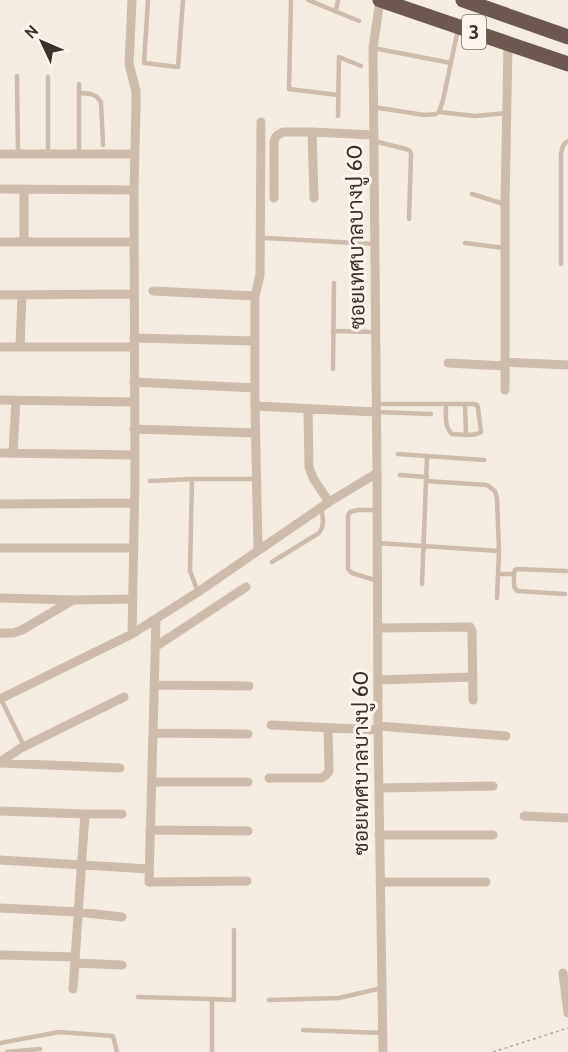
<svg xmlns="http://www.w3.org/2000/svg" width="568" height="1052" viewBox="0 0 568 1052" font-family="Cabin,Sarabun,sans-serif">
<rect width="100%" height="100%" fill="#f4ebe1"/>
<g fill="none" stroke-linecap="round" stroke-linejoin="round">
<!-- path -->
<path stroke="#b9a596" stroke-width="1.5" stroke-dasharray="3 3" stroke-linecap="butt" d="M493,1052L568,1028"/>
<!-- service -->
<path stroke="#cdbbac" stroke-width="4.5" d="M148,0L144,63L178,67L183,0
M291,0L289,89L338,95
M308,0L359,21
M336,11L338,0
M373,48L451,63
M17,76L18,154
M48,77V153
M79,84V153
M79,93C89,94 96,93 101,102L103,145
M373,107L424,115L436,114L439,112L443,100L458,29
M439,112L475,116L507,113
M338,116L339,57L361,66
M374,141L406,149L410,151L411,154L409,219
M472,194L504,204
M265,238L374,244
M465,243L504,248
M561,264V155C562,149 562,144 568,141
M333,331L375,332
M333,369L334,283
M377,404H474L477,405L478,408L481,432C474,437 461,434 452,434C444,427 446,414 446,404
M465,404L466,434
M377,412L431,414
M398,454L484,460
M400,475L427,477
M192,479L190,571L198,592
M150,481L192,479H255
M426,481L487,485L495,491L497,498L499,551L497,598
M377,510H358L350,512L348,516V569L352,573L378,581
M377,543L499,551
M272,562L319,533C325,525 323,518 321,509
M499,574H514L515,570L517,569L566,571
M514,574V586L517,591L565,594
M422,584L427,456
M1,699L24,746
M138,997L212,999
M269,1000L339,998L382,988
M303,1030L382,1033
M0,1043L59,1032L113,1036L117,1052
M7,1052L40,1049
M212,1052V999L234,1000V930"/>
<!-- minor -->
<path stroke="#cdbbac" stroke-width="9" d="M132,0L129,64L136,91V107L134,190L135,480L132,634
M312,132L314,198
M0,154H134
M0,189L134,190
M24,189V241
M274,198V144C274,137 277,135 283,132H312L373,135
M0,242H134
M153,291L255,296
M0,295L134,294
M134,338L255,341
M0,347H134
M20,347L22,295
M505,362L568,365
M448,363L505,366
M134,382L255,388
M505,390V204L508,44
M0,400L134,402
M255,406L376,412
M308,410L309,467L313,478L329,502
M134,429L255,433
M0,453L134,455
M13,453L16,400
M377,473L378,730L383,1052
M0,504L134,503
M0,548H134
M258,551L255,406V296L260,275L261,122
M0,598L74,600L133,599
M156,619L149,882L247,881
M378,628L470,627L472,631L473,700
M0,633H13L22,630L73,600
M155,647L246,587
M378,680L472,677
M154,685L249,686
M0,699L132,634L198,592L329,502L377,473L373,48L380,0
M271,725L378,730
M378,726L506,736
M153,733L248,734
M0,762L21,748L124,697
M0,763L120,768
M269,778H322L326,775L329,771L328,728
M152,782H248
M379,788L493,786
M0,811L85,814H122
M524,816L568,818
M150,830L248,831
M379,835H493
M0,860L149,869
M380,882H486
M0,908L78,912L122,917
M0,955L75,957
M75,963L122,965
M563,973L568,1013
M73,989L85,814"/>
<!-- trunk -->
<path stroke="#6c584f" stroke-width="15" d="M380,0L568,64
M463,0L568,37"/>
</g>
<g text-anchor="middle" stroke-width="6" stroke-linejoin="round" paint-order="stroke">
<!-- shield labels -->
<rect fill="#fbf5ee" stroke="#756b66" stroke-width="1.5" x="462" y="15" width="24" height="34" rx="4.5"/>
<g font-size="20" font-weight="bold" fill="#3b302b">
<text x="474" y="39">3</text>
</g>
<!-- street labels -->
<g font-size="21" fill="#3b302b" stroke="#fbf5ee">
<text transform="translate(356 237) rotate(-91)" y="7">ซอยเทศบาลบางปู 60</text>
<text transform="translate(361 763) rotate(-90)" y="7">ซอยเทศบาลบางปู 60</text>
</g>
</g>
<!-- north arrow -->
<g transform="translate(42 42) rotate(314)" stroke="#fbf5ee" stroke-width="4.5" paint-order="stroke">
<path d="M0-4.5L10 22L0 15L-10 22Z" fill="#3b302b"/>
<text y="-9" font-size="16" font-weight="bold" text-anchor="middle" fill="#3b302b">N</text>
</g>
</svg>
